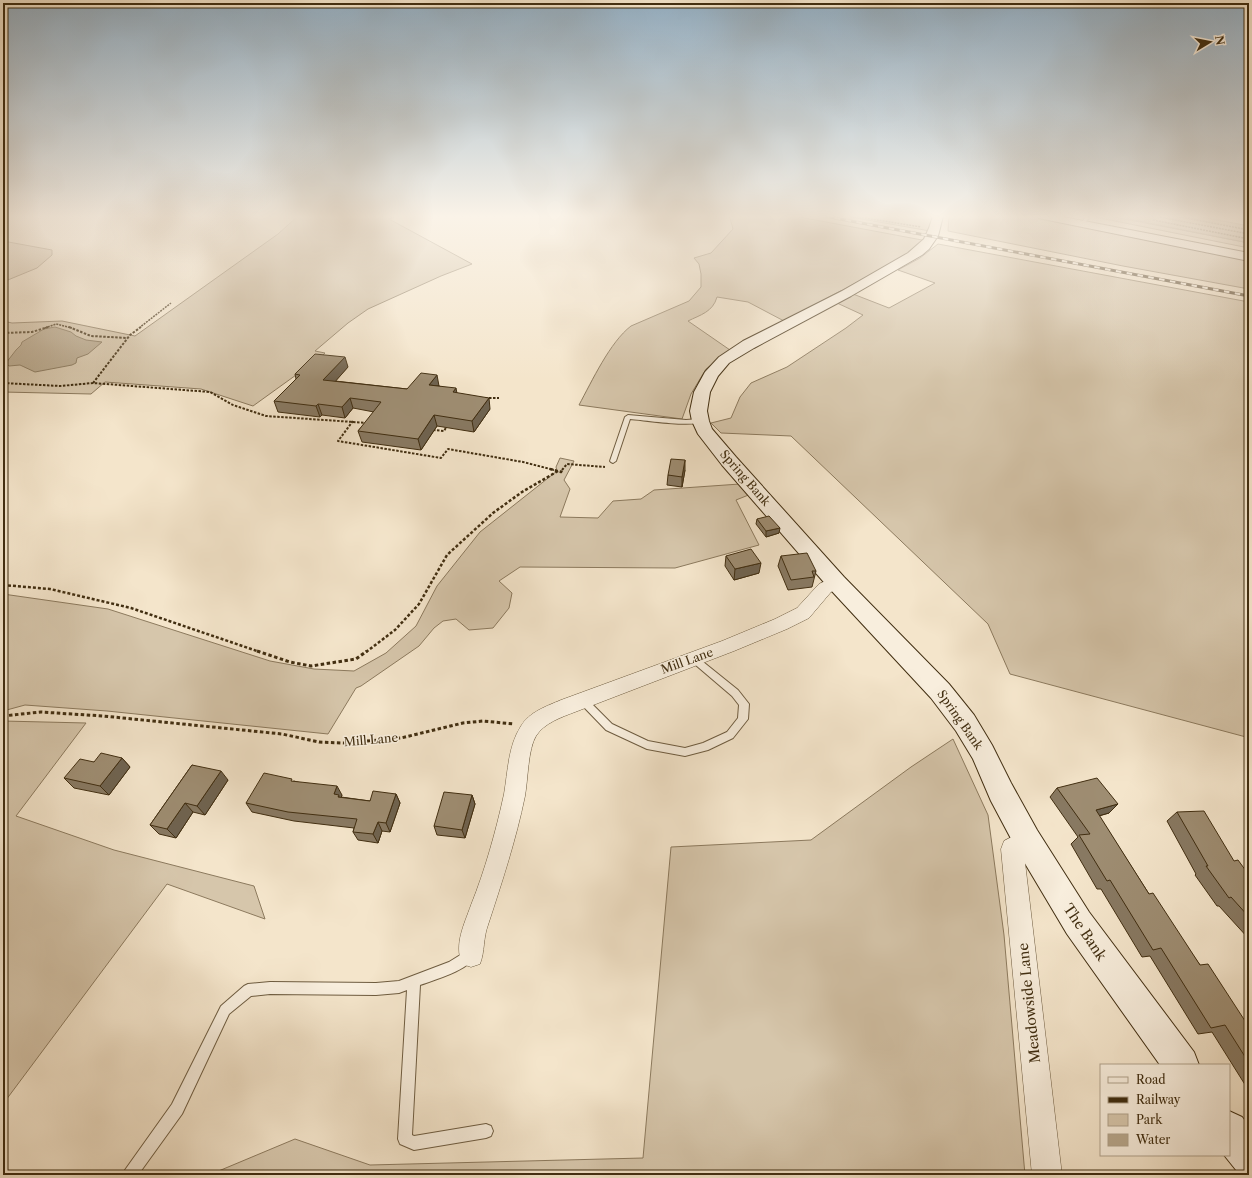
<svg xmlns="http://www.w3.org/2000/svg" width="1252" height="1178" viewBox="0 0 1252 1178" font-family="'Libre Caslon Text',serif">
<rect width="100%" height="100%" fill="#f4e5cb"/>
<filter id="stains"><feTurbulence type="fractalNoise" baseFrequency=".005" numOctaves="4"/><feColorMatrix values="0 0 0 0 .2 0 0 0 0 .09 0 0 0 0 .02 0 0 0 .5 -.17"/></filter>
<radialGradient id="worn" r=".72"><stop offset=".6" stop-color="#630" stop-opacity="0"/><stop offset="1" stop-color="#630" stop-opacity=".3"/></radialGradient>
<!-- green -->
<path fill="#d6c6ab" stroke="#8c7a5e" d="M298,216H397L389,219L472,264L441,276L368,309L348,323L315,351L325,353L321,357L253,406L201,389L105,382L91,394L3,392V321L12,323L62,321L135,336L278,234Z
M727,216H794L922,240L916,249L882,269L784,321L748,302L717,297C713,312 700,315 688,321L730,350L706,369L691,394L682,419L579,405C592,381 610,342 631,326L689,301L701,287V274L699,264L694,258L711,253L733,229L730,218Z
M845,216H935L934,227L930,231Z
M949,216H1034L1249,259V289L1123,266L948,231Z
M1090,216H1109L1249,243V248Z
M3,241L52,250V255L37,268L3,282Z
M938,244L1249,302V743L1246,737L1010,674L988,624L791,436L721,433L711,423L731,418L740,397L751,383L787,367L846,328L863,315L837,303L853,294L889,308L935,283L898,270L920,258Z
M560,458L574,461L564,480L570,489L560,517L598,518L613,501L641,499L654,490L740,484L751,494L736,500L759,545L675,568L520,567L499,581L512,593L509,608L493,628L469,630L456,619L443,621L434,628L419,646L361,686L356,688L328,734L107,711L25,705L3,711V594L108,609L270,661L314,669L354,671L386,653L416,626L437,586L480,532L557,471L556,467Z
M3,721L86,723L16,816L114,850L254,886L265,919L167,884L3,1104Z
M953,739L988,815L1004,935L1025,1175H209L295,1139L370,1165L643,1158L671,847L811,840L911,767Z"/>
<!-- water -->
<path fill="#b7a78c" stroke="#88775b" d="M1121,216H1198L1249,226V243L1128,219L1127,217Z
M55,327L71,332L76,336L86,340L102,342L88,354L77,358L76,363L72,365L35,372L20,365L9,366L6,363L16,350L21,345L22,342L44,329Z"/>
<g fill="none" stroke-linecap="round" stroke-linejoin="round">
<defs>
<path id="lane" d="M1082,216H1086L1089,218L1083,225L1081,224L1085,218Z
M628,415L686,420L700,419L703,421C694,428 644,420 630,419L616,461L613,463L611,462L610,461L625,417Z
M694,656L697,657L738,690L749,704L748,719L733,738L708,750L685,756L647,749L606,730L577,700L579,697L582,696L585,697L612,724L648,741L685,748L703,743L727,732L738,718L739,705L732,696L691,661L690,659L691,657Z
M470,949L474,951L476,955C470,970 434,980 420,985L412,1135L414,1136L486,1124L491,1126L493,1131L491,1136L486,1138L414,1150L400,1144L398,1139L407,990L399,993L376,995L270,994L251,996L229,1014L182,1114L138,1175H123L125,1170L172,1104L221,1006L244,986L248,984L270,982L376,983L399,981L449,962Z"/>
<path id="street" d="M836,576L842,578L844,582L842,586L831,592L809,618L787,629L734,651L575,712C562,717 544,723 536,736C528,749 528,779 525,796C516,840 502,882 488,925C483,938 485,951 480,964L471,967L462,964C454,944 464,925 471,905C485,870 496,831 504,794C508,771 508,746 521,726C529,712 547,706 561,700L722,641L775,619L797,608L819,584Z
M1027,829L1035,832L1038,840L1035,848L1024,854L1062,1175H1032L1001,849L1004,841Z"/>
<path id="secondary" d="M933,216H943L938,236L929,249L922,255L851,296L754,348L729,363L718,376L710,392L707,411L709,421L712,429L736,457L844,577L949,684L974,715L992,745L1011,783L1037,830L1089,912L1194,1052L1199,1065H1160L1067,934L1017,850L991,801L973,759L956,731L931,698L828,587L722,465L698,434L692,421L690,411L694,392L705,372L719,357L743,341L842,291L908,253L924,239L929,228Z
M1037,216H1058L1249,253V261L1043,219L1039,218Z
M1229,1111L1242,1117L1249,1126V1175L1236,1170L1224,1155H1229Z"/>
</defs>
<!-- lane casing -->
<use href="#lane" stroke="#6e5c40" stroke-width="2"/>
<!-- street casing -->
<use href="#street" stroke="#6e5c40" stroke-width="1"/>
<!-- secondary casing -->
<use href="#secondary" stroke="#412e11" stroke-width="2"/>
<!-- path-far3 -->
<path stroke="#412e11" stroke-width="1.5" stroke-dasharray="2 1" stroke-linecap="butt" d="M853,216L921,227
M1154,216L1249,234
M1176,216L1249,230
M1153,220L1249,239
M45,328L56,324L72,328
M139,328L171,303"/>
<!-- path-far2 -->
<path stroke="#412e11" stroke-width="2" stroke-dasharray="2.5 1.5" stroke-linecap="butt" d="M69,327L91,336L127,338
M3,333L32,332L48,327
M3,383L60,386L93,383L210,392L233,405L266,416L368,423
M93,383L130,335L141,327
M485,398H499
M353,421L338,441L441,458L448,449L523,462L554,470
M433,430L444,431L447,426
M562,470L567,464L605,467"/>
<!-- path-far1 -->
<path stroke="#412e11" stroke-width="2.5" stroke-dasharray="3 2" stroke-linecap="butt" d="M550,469L561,472L563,469
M3,585L50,589L131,608L260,652
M366,652L395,630L419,604L447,555L493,513L522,492L558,471"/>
<!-- path -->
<path stroke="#412e11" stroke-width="3" stroke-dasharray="3.5 2.5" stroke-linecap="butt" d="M257,651L290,662L311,666L356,659L367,651
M3,716L41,712L103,716L282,734L319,742L343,743L401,738L463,723L483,721L514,724"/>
<!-- lane -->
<use href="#lane" fill="#f8eedd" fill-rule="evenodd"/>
<!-- street -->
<use href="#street" fill="#f8eedd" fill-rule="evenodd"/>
<!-- secondary -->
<use href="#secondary" fill="#f8eedd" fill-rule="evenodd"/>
<defs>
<path id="rail" d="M824,216L1249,296"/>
</defs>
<!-- rail casing -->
<use href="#rail" stroke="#412e11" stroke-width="3"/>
<!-- rail -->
<use href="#rail" stroke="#f8eedd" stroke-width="2" stroke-dasharray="5.5" stroke-linecap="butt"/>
</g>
<!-- wall -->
<path fill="#887962" stroke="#412e11" d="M348,367L335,381L407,389L439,386L456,393L490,409L474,432L437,426L421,450L362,442L358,431L374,412L353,408L345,418L322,415L320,417L278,412L274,401L296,379L295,374Z
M685,470L682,487L667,485L668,475Z
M757,519L779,533L766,537L756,524Z
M726,556L759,573L734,580L725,566Z
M781,556L816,571L812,587L788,590L778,566Z
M122,758L130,767L109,795L74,788L64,778L94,762Z
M192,765L228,780L205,815L193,812L176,838L159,834L150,825Z
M294,781L342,795L341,797L370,801L396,794L400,803L390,832L382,831L378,843L358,840L353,832L354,828L294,821L252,812L246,803Z
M1057,788L1109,813L1099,816L1149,894L1200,965L1249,1027V1091L1212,1032L1198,1034L1150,956L1142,957L1101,889H1097L1071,844L1078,837L1050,797Z
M472,795L475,804L465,838L437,835L434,826Z
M1177,812L1249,875V939L1219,906H1217L1195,875L1196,874L1167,821Z"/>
<!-- shaded-wall -->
<path fill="#6f6350" stroke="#412e11" d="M345,357L348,367L327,391L323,380Z
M437,375L439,386L429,385Z
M456,388L458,399L453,392Z
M350,398L353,408L345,418L342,407Z
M489,398L490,409L474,432L472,421Z
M318,404L322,415L320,417L316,406Z
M434,415L437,426L421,450L418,439Z
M685,460V470L682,487V477Z
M780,528L779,533L766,537V531Z
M761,563L759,573L734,580L735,569Z
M122,758L130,767L109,795L100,786Z
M221,771L228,780L205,815L197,806Z
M337,786L342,795L341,798L334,794Z
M396,794L400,803L390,832L386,823Z
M472,795L475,804L465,838L462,830Z
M185,803L193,812L176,838L167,829Z
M1118,804L1109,813L1087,819L1096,810Z
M378,822L382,831L378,843L373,834Z"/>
<!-- building -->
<path fill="#9e8d72" stroke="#412e11" d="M315,354L345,357L323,380L407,389L421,373L437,375L429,385L456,388L453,392L489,398L472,421L434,415L418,439L358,431L381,402L350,398L342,407L318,404L316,406L274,401L300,375L295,374Z
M671,459L685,460L682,477L668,475Z
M769,516L780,528L766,531L757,519Z
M751,549L761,563L735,569L726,556Z
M807,553L816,571H812L814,577L791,580L781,556Z
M101,753L122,758L100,786L64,778L80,759L94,762Z
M192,765L221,771L197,806L185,803L167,829L150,825Z
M264,773L292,779L291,781L337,786L334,794L339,795L338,797L370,801L373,791L396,794L386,823L378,822L373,834L353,832L357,819L288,812L246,803Z
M1097,778L1118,804L1096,810L1149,894L1153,893L1200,965L1208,964L1249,1027V1063L1225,1025L1211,1028L1161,948L1153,950L1110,880L1107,881L1079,835L1090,834L1057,788Z
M444,792L472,795L462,830L434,826Z
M1204,811L1234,861L1238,860L1249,875V917L1231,897L1229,898L1206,866H1208L1177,812Z"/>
<!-- sky -->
<linearGradient id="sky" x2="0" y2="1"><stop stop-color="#94afc3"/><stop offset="0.57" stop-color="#faf3e8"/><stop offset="1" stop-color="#faf3e8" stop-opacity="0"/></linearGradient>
<rect width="1252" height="380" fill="url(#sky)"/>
<g text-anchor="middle" stroke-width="3" stroke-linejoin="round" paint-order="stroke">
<!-- street labels -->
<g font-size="12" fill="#412e11" stroke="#f8eedd">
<text transform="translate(745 478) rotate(49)" y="4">Spring Bank</text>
<text transform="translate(687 661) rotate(-20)" y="4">Mill Lane</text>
<text transform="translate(960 720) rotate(55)" y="4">Spring Bank</text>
<text transform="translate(371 740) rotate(-5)" y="4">Mill Lane</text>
</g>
<!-- near-street labels -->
<g font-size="14" fill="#412e11" stroke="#f8eedd">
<text transform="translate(1085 932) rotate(56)" y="5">The Bank</text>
<text transform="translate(1029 1003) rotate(-96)" y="5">Meadowside Lane</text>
</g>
</g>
<!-- margin -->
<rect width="1252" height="1178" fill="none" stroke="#f4e5cb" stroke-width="16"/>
<rect x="4" y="4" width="1244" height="1170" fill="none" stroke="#412e11" stroke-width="2"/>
<rect x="8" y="8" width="1236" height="1162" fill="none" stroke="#412e11"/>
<!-- legend -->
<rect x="1100" y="1064" width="130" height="92" fill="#f8eedd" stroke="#afa18b"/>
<rect x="1108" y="1077" width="20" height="6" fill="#f8eedd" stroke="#afa18b"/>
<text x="1136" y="1084" font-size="12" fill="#412e11">Road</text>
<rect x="1108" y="1097" width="20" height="6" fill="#412e11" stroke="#afa18b"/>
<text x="1136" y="1104" font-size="12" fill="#412e11">Railway</text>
<rect x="1108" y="1114" width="20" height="12" fill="#d6c6ab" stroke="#afa18b"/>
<text x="1136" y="1124" font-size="12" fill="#412e11">Park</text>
<rect x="1108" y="1134" width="20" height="12" fill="#b7a78c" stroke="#afa18b"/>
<text x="1136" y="1144" font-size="12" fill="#412e11">Water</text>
<!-- north arrow -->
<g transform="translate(1210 42) rotate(80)" stroke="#f8eedd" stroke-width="3" paint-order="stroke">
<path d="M0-3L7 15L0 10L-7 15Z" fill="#412e11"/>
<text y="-6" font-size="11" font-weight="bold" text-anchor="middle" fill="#412e11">N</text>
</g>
<rect width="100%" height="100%" filter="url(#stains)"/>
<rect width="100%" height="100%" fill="url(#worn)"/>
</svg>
